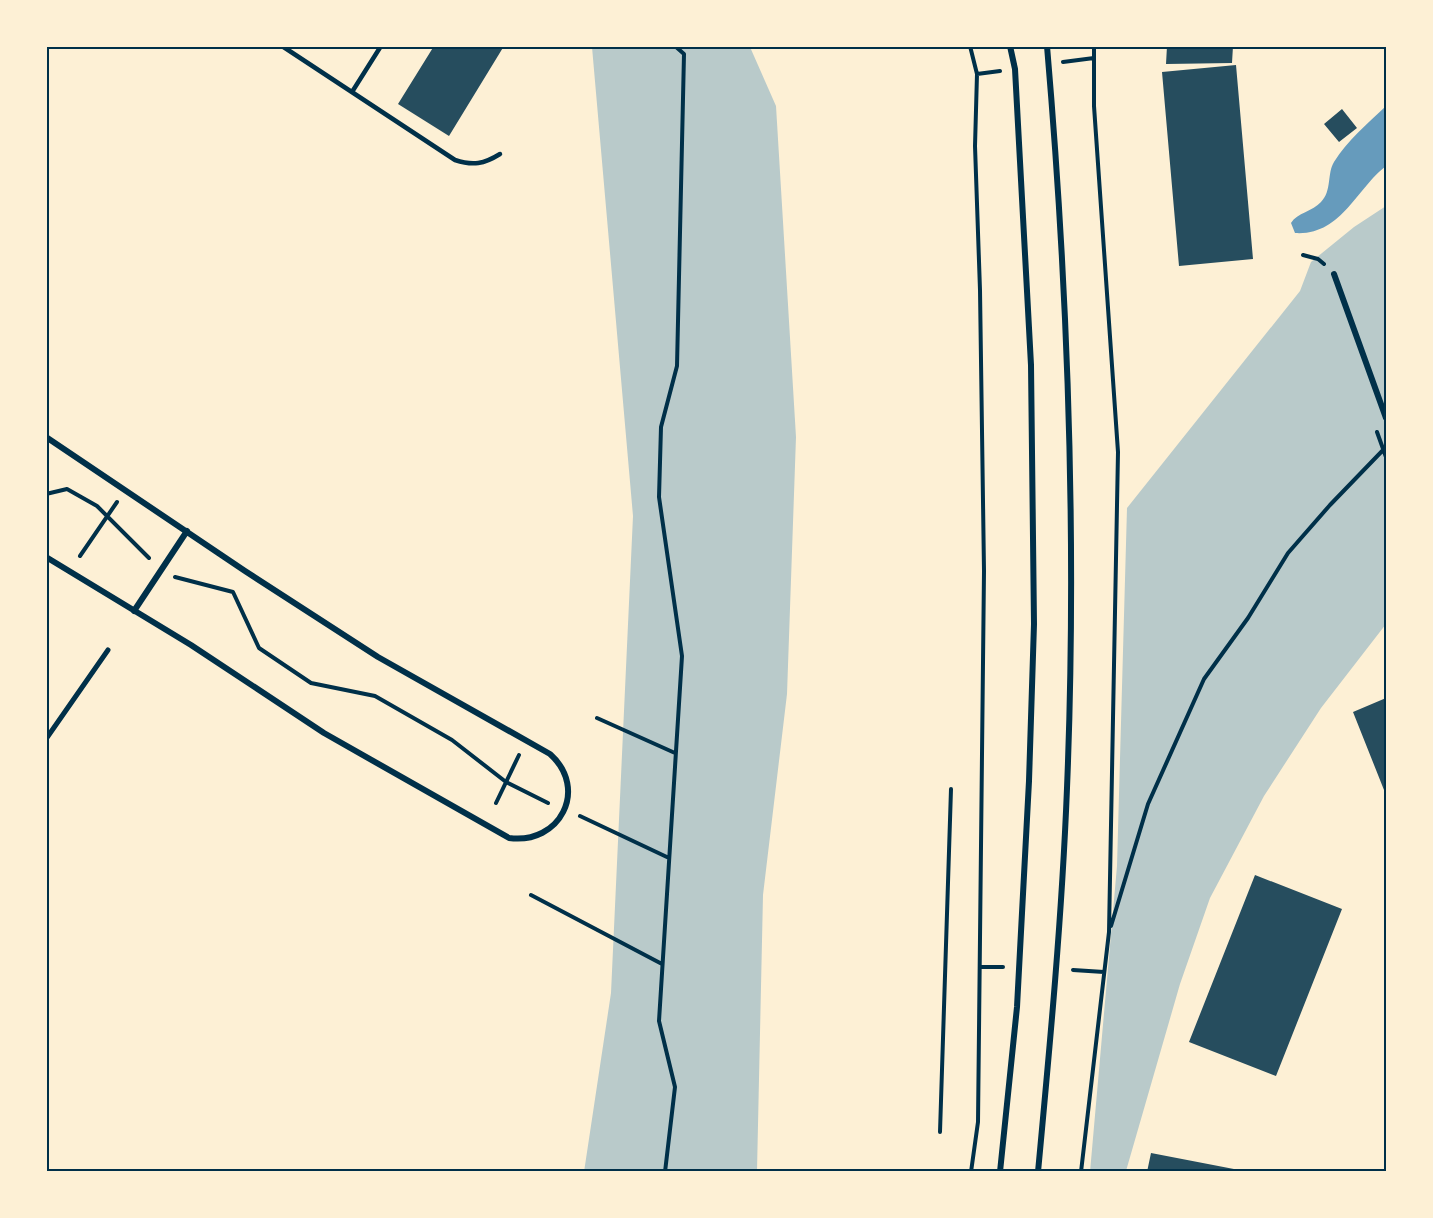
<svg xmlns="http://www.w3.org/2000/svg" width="1433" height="1218" viewBox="0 0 1433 1218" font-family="Roboto,sans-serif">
<rect width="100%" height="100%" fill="#fdf0d5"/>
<!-- green -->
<path fill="#b9caca" d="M592,47H750L776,106L796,437L787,694L763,895L757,1171L584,1172L611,993L633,516Z
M1386,206V624L1321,708L1264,796L1210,898L1180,984L1126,1171L1090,1172L1117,866L1127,508L1300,291L1311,262L1354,227Z"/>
<!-- water -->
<path fill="#669bbc" d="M1386,106V166C1356,189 1341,236 1295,233L1291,223C1297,213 1313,211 1321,202C1332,191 1327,173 1334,162C1347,141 1368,123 1386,106Z"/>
<!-- building -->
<path fill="#264d5e" d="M434,46H504L449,136L398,104Z
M1167,46H1233L1232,63L1166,64Z
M1236,65L1253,259L1179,266L1162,72Z
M1342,109L1357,128L1339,142L1324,124Z
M1386,698V795L1353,712Z
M1255,875L1342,909L1276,1076L1189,1042Z
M1151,1153L1239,1170V1172H1147Z"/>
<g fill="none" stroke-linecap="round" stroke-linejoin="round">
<!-- path -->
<path stroke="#003049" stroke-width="4" d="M970,46L977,74L975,146L980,290L984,571L978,1122L971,1172
M1063,62L1094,58
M977,74L1000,71
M1303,255L1318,259L1324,264
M1377,432L1386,457
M46,494L67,489L97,506L149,558
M80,556L117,502
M175,577L233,592L259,648L311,683L375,696L452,740L506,782L548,803
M597,718L675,753
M496,803L519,755
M580,816L669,858
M531,895L662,964
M1111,926L1148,804L1204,679L1248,618L1288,553L1330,505L1386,447
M980,967H1003
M1073,970L1104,972
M940,1132L951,789
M665,1172L675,1087L659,1021L682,656L659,497L661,427L677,366L684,54L675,46
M1081,1172L1109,932L1118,452L1094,106V46"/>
<!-- service -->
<path stroke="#003049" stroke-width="4.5" d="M282,46L455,160C473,166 484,164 500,154
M352,92L381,46"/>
<!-- pedestrian -->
<path stroke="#003049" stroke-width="5" d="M46,739L108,650"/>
<!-- minor -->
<path stroke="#003049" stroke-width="6" d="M1334,274L1386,418
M46,437L245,571L378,657L550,754C589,789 560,845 509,838L324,733L191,645L46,557
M134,611L187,531
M1000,1172L1017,1007L1029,781L1034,624L1031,365L1015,69L1010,46
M1038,1172C1050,1044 1062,916 1067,788C1077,543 1068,291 1047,46"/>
</g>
<!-- border -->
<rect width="1433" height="1218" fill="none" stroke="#fdf0d5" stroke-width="96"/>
<rect x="48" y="48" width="1337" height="1122" fill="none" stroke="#003049" stroke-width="2"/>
</svg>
